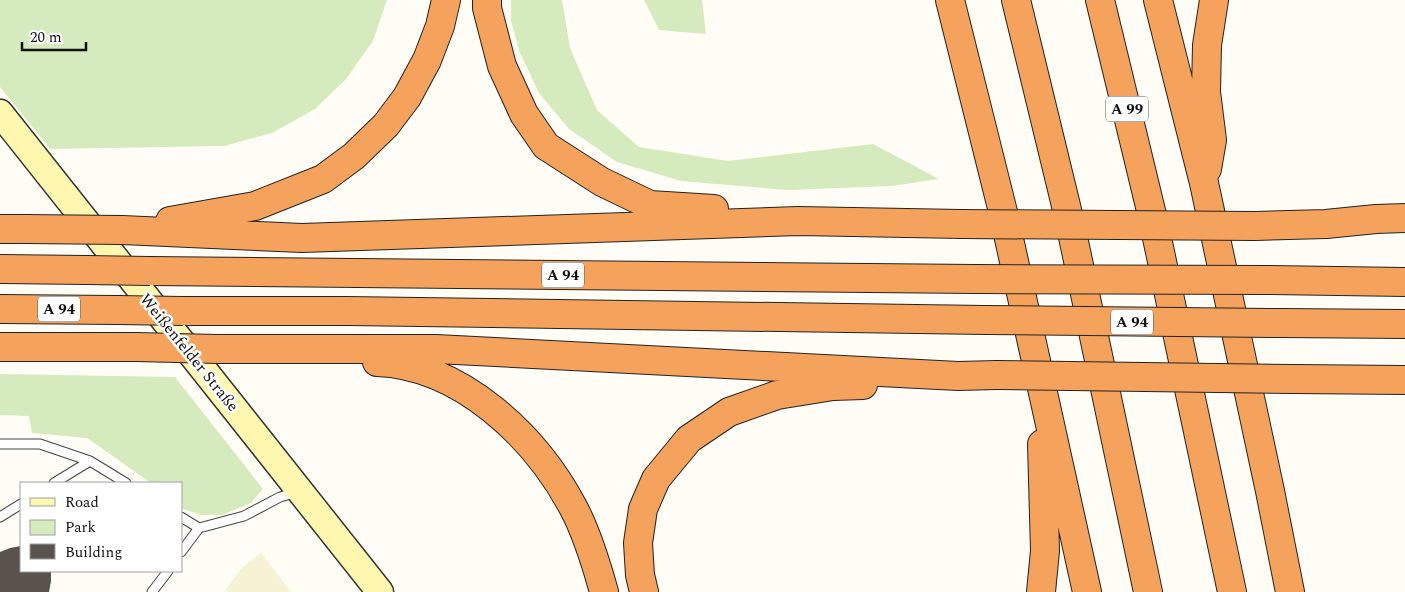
<svg xmlns="http://www.w3.org/2000/svg" width="1405" height="592" viewBox="0 0 1405 592" font-family="Spectral,serif">
<rect width="100%" height="100%" fill="#fffdf5"/>
<!-- farmland -->
<path fill="#f6f3d4" d="M261,552L291,592H224L240,570Z"/>
<!-- green -->
<path fill="#d5ebbd" d="M0,0H387L373,41L346,79L315,109L272,133L224,146L50,149L0,87Z
M511,0H562L570,48L597,110L639,147L728,161L873,144L939,179L891,186L787,190L681,181L617,162L569,129L539,93L520,53L511,21Z
M644,0H702L706,34L659,30Z
M0,374L175,377L263,489L251,503L222,515H201L183,509L181,508V483H151L87,438L32,433L29,416L0,415Z"/>
<!-- building -->
<path fill="#5a524d" d="M21,546V571H51V581L49,592H0V552L10,548Z"/>
<g fill="none" stroke-linecap="round" stroke-linejoin="round">
<defs>
<path id="lane" d="M0,444H40L90,461L126,483
M54,483L90,461
M0,517L21,504
M181,517L199,528
M181,552L199,528L244,516L280,497L298,492
M152,592L168,571"/>
<path id="secondary" d="M0,113L380,592"/>
<path id="highway" d="M487,0V8L502,66L524,114L546,146L602,182L650,205L714,209
M950,0L1004,216L1087,592
M1016,0L1069,218L1148,592
M1100,0L1153,219L1232,592
M1158,0L1204,183L1270,491L1290,592
M1207,169L1212,140L1206,92L1207,45L1214,0
M170,221L255,206L323,179L354,156L386,125L407,97L427,60L440,26L446,0
M1255,226L1326,224L1376,219L1405,218
M0,229H25
M122,230L302,238L798,221L961,224
M0,269L86,270
M150,271L976,279
M1269,280L1405,282
M0,309L117,310
M183,311H347L985,320
M1280,323L1405,324
M0,347H136
M217,349H436L958,376L997,375
M377,362C461,365 535,436 573,507C587,533 596,563 604,592
M1293,379L1405,380
M644,592L640,575L638,543L643,509L656,479L689,439L729,412L777,395L833,386L863,385
M1041,592L1045,551L1042,444"/>
</defs>
<!-- lane casing -->
<use href="#lane" stroke="#444" stroke-width="11"/>
<!-- secondary casing -->
<use href="#secondary" stroke="#333" stroke-width="29"/>
<!-- highway casing -->
<use href="#highway" stroke="#222" stroke-width="30"/>
<!-- lane -->
<use href="#lane" stroke="#fff" stroke-width="9"/>
<!-- secondary -->
<use href="#secondary" stroke="#fff6b0" stroke-width="26"/>
<!-- highway -->
<use href="#highway" stroke="#f5a25d" stroke-width="28"/>
<defs>
<path id="highway-bridge" d="M961,224L1255,226
M25,229L122,230
M86,270L150,271
M976,279L1269,280
M117,310L183,311
M985,320L1280,323
M136,347L217,349
M997,375L1293,379"/>
</defs>
<!-- highway-bridge casing -->
<use href="#highway-bridge" stroke="#222" stroke-width="30" stroke-linecap="butt"/>
<!-- highway-bridge -->
<use href="#highway-bridge" stroke="#f5a25d" stroke-width="28"/>
</g>
<g text-anchor="middle" stroke-width="5" stroke-linejoin="round" paint-order="stroke">
<!-- shield labels -->
<g fill="#fff" stroke="#585858" stroke-width="1">
<rect x="1106" y="96.5" width="42" height="25" rx="4"/>
<rect x="542" y="262.5" width="42" height="25" rx="4"/>
<rect x="38" y="296.5" width="42" height="25" rx="4"/>
<rect x="1111" y="309.5" width="42" height="25" rx="4"/>
</g>
<g font-size="15" font-weight="bold" fill="#111">
<text x="1127" y="114">A 99</text>
<text x="563" y="280">A 94</text>
<text x="59" y="314">A 94</text>
<text x="1132" y="327">A 94</text>
</g>
<!-- street labels -->
<g font-size="16" fill="#111" stroke="#fff">
<text transform="translate(190 352) rotate(51)" y="6">Weißenfelder Straße</text>
</g>
</g>
<!-- legend -->
<rect x="20" y="482" width="162" height="90" fill="#ffffff" stroke="#a0a0a0"/>
<rect x="30" y="498" width="25" height="8" fill="#fff6b0" stroke="#a0a0a0"/>
<text x="65" y="507" font-size="15" fill="#111111">Road</text>
<rect x="30" y="520" width="25" height="15" fill="#d5ebbd" stroke="#a0a0a0"/>
<text x="65" y="532" font-size="15" fill="#111111">Park</text>
<rect x="30" y="544" width="25" height="15" fill="#5a524d" stroke="#a0a0a0"/>
<text x="65" y="557" font-size="15" fill="#111111">Building</text>
<!-- scale -->
<path d="M22 42v8h64v-8" fill="none" stroke="#111111" stroke-width="2.5"/>
<text x="30" y="42" font-size="15" fill="#111111" stroke="#ffffff" stroke-width="4" paint-order="stroke">20 m</text>
</svg>
